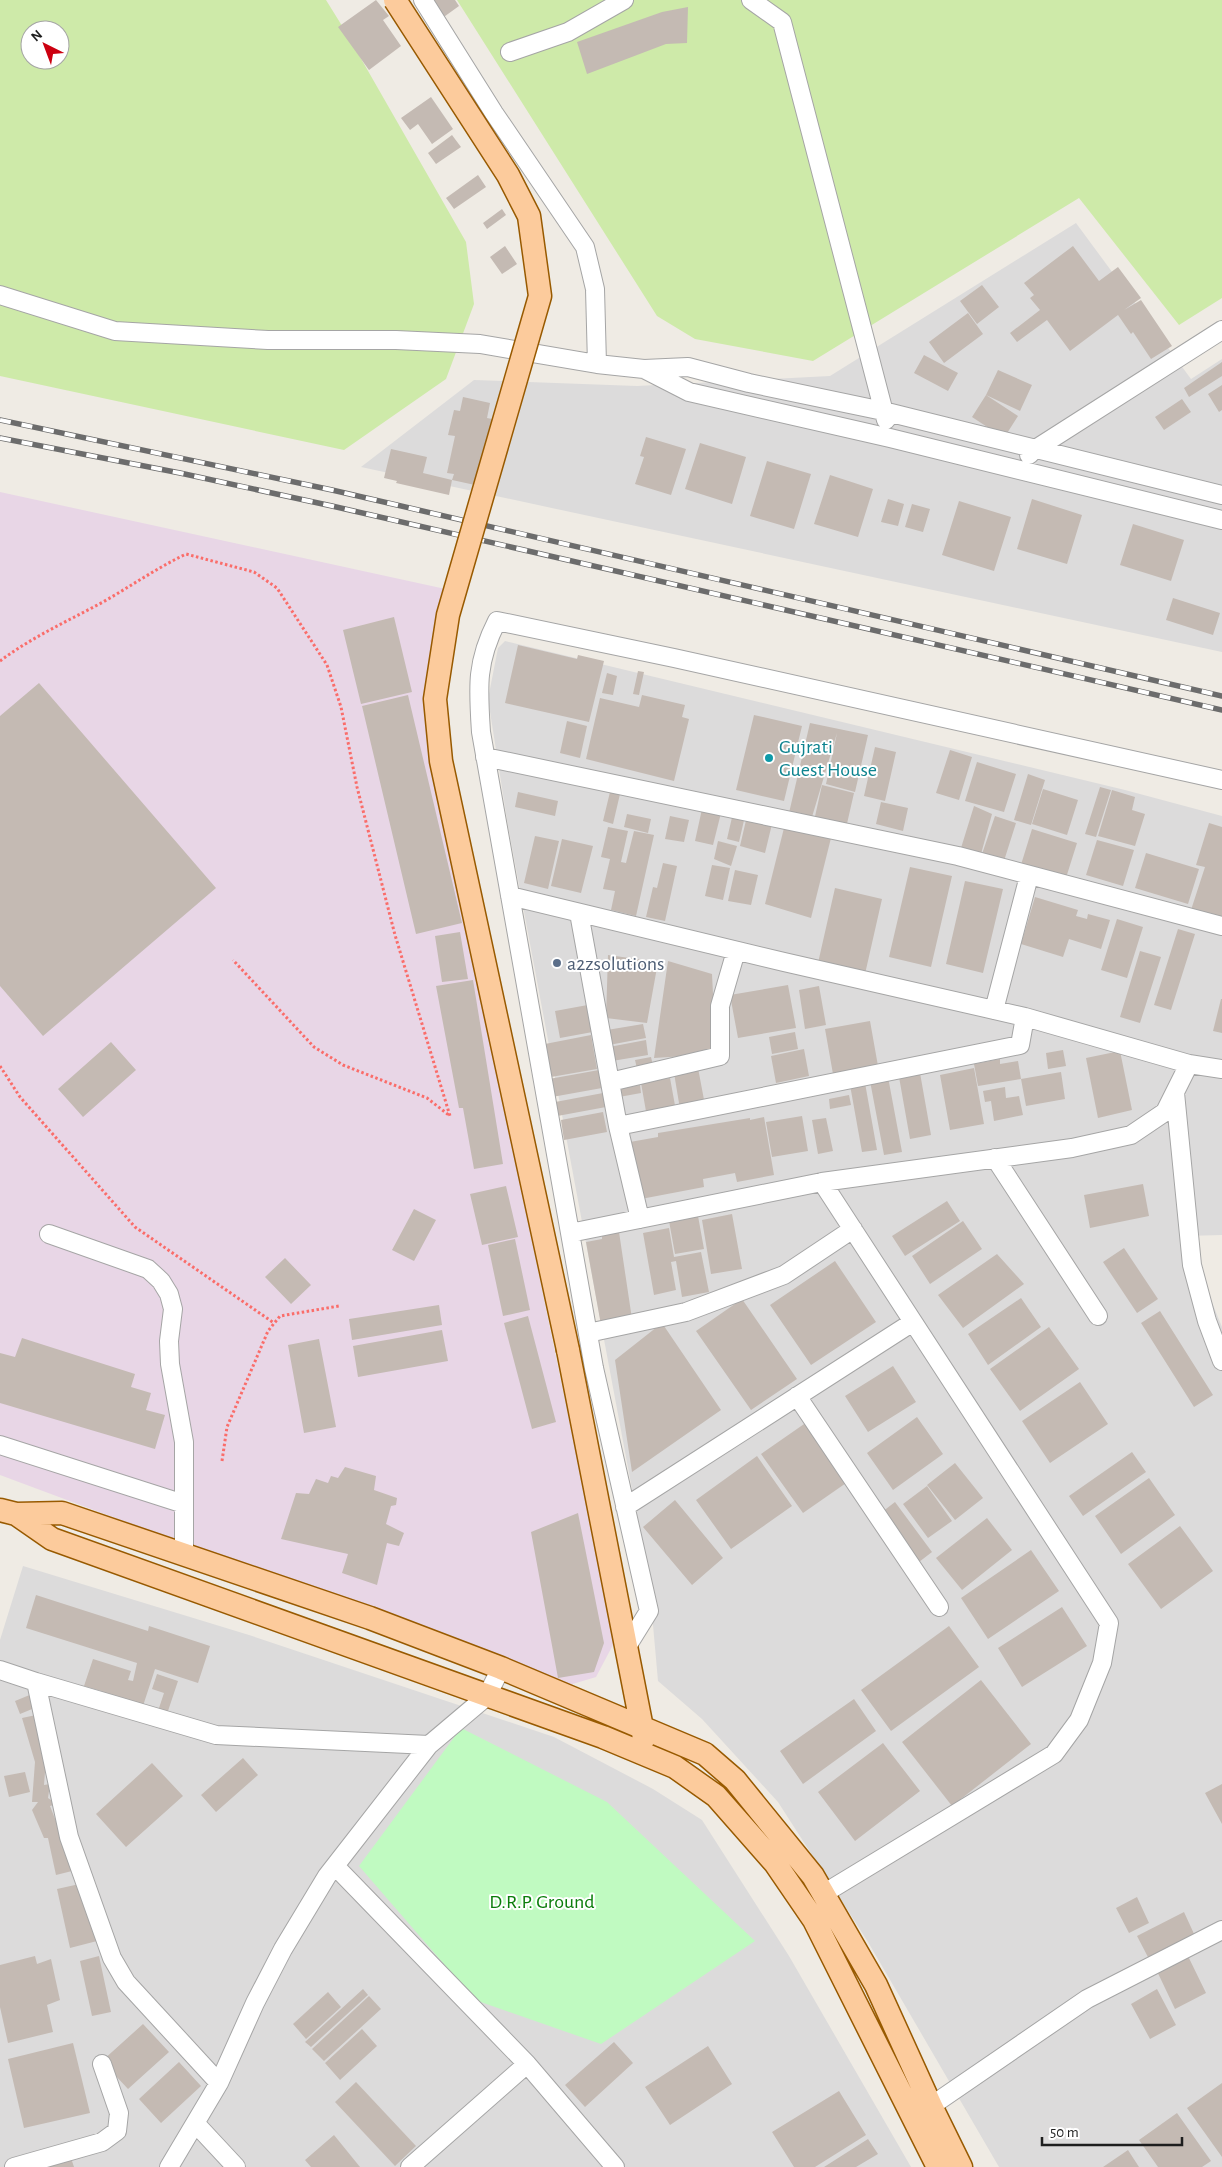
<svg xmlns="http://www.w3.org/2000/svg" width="1222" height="2167" viewBox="0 0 1222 2167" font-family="'Alegreya Sans',sans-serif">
<rect width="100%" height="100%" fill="#efebe4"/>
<!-- residential -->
<path fill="#dcdbdb" d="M1076,223L1191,379L1222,359V652L361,467L474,380L637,386L830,376Z
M505,641L1125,790L1222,816V1235L1185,1236L1222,1327V2167H999L868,1942L778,1802L702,1719L658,1681L649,1580L508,826L488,699L498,648Z
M23,1566L249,1635L554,1737L653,1789L702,1820L789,1956L911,2167H0V1640Z"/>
<!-- industrial -->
<path fill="#e8d6e6" d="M0,492L450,590L432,652L426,731L615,1641L596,1677L566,1686L0,1475Z"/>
<!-- grass -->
<path fill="#ceeaa9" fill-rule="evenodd" d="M0,0H326L344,29L466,242L474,304L446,379L344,450L0,376ZM30,30H60V60H30Z
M457,0H1222V298L1179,325L1079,198L813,361L695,339L657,316Z"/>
<!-- park -->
<path fill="#c0fac1" d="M461,1728L607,1802L755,1941L601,2044L475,2000L359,1866Z"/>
<!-- building -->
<path fill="#c4bab3" d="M376,0L389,16L383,20L401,46L369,70L338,27Z
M427,0H455L459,6L441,19Z
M688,7L687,43L666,44L587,74L577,42L662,12Z
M431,97L453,129L432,144L418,124L410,130L401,118Z
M452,135L461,147L436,164L428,153Z
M478,175L486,187L454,209L446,198Z
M502,209L506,215L487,229L483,223Z
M505,246L517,264L502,274L490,257Z
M1073,246L1099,281L1118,267L1141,298L1124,310L1141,300L1172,346L1151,359L1133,332L1131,334L1118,315L1070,351L1047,320L1017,342L1010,333L1040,310L1030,298L1034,295L1024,283Z
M982,285L999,307L977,324L960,301Z
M968,313L983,334L944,363L929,342Z
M924,355L958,373L948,391L914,373Z
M1222,362V376L1189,397L1184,388Z
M998,370L1032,385L1020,411L986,395Z
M1222,385V410L1219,412L1208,394Z
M986,395L1018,416L1004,438L972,417Z
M463,397L490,403L487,418L492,419L475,485L452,480L454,474L447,473L455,436L448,435L454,410L460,411Z
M1182,399L1191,412L1164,430L1155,417Z
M646,437L686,449L671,495L635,484L644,457L640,456Z
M700,443L746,457L732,504L685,489Z
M391,449L427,457L423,473L452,480L449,495L396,483L397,481L384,478Z
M767,461L811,474L794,529L750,516Z
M830,475L873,489L858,537L814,524Z
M888,499L904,504L898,526L881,522Z
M1032,499L1082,515L1067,564L1017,549Z
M959,501L1011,517L994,571L942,555Z
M912,504L930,509L923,532L905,527Z
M1133,524L1184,540L1171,581L1120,565Z
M1173,598L1220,613L1213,635L1166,620Z
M394,617L412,692L361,704L343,630Z
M518,645L577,659L578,655L604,661L589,722L505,703Z
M638,671L644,672L639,695L633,694Z
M607,673L617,676L613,695L602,693Z
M39,683L216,888L43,1036L0,986V716Z
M408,695L462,923L416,934L362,706Z
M642,695L685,705L682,717L689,719L674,781L586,759L600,698L639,707Z
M754,715L802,726L784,801L736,790Z
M567,721L587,726L580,758L560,753Z
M810,723L868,735L855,792L826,784L837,733L812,817L789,813Z
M875,747L896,752L885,801L864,796Z
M950,750L972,757L959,800L936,793Z
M977,762L1016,774L1004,812L965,801Z
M1028,774L1045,780L1031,825L1014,820Z
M822,785L854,793L846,828L814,821Z
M1100,787L1111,790L1096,837L1085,834Z
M1043,789L1078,800L1067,835L1032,824Z
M1112,790L1135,797L1132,810L1145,814L1135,846L1098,836Z
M518,792L558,801L555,816L515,807Z
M610,792L620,794L613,824L603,821Z
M881,802L908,808L903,831L876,824Z
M974,806L992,814L981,854L961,848Z
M702,809L721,813L713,845L695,841Z
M733,813L745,816L739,842L727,839Z
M627,814L651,819L648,833L624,827Z
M670,816L689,820L684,842L665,839Z
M747,816L772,824L765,853L740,846Z
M995,816L1016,823L1003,864L981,857Z
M1209,823L1222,827V920L1191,910L1205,867L1196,865Z
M785,824L832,834L811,918L765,904Z
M608,827L628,831L621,862L626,863L634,831L654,835L636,916L611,910L615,891L603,889L610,859L601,857Z
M1032,829L1077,843L1065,881L1020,868Z
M535,836L559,841L548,889L524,883Z
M562,839L593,846L581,893L551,886Z
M1097,840L1134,850L1123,886L1086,875Z
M718,841L737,846L731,866L714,859Z
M1146,853L1199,869L1188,904L1135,888Z
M663,863L677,866L665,921L646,917L653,887L657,888Z
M712,865L730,868L723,900L705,896Z
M910,867L952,876L931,967L889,957Z
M735,870L758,875L751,905L728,901Z
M965,881L1003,889L983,973L946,964Z
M835,888L882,899L865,974L818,963Z
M1035,897L1078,910L1076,916L1087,919L1088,914L1110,920L1101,949L1069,939L1063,957L1021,944Z
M1117,919L1143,927L1127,978L1101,970Z
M1178,929L1195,934L1171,1010L1154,1005Z
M460,932L468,979L442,982L435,936Z
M1140,951L1161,957L1140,1023L1120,1017Z
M608,955L658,962L647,1023L606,1018Z
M668,961L712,974L716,1054L654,1058Z
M473,980L503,1164L474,1169L463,1108H459L436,986Z
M788,985L796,1028L738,1038L730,995Z
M819,986L826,1025L805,1029L799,990Z
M1221,999H1222V1033L1213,1031Z
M593,1004L598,1031L560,1038L555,1011Z
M870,1021L878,1066L833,1074L825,1029Z
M643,1024L646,1038L609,1045L607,1030Z
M795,1032L798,1049L772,1054L769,1037Z
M591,1035L597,1069L551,1077L545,1044Z
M646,1040L648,1055L612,1061L609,1047Z
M111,1042L136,1070L83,1117L58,1089Z
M804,1049L809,1076L776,1083L771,1056Z
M1063,1050L1066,1066L1048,1069L1046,1053Z
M1120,1051L1132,1110L1098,1118L1086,1058Z
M651,1057L654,1070L638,1073L635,1060Z
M1000,1059V1064L1018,1061L1021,1079L978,1086L974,1064Z
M698,1068L705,1105L680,1109L674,1073Z
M974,1068L984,1124L950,1130L940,1075Z
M599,1070L602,1088L552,1097L549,1079Z
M1061,1072L1065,1099L1026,1106L1021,1079Z
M920,1073L931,1135L910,1139L899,1077Z
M888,1077L902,1152L884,1155L870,1081Z
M670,1078L676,1111L647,1117L641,1083Z
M865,1083L877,1150L862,1152L850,1085Z
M640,1085L641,1093L619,1097L618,1089Z
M1005,1087L1006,1098L1019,1096L1023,1115L994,1121L991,1101L985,1102L983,1091Z
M603,1093L606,1107L552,1117L550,1103Z
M849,1095L851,1105L830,1109L829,1099Z
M603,1112L607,1132L564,1140L561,1120Z
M802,1116L808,1151L772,1157L766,1122Z
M764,1117L774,1175L737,1182L735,1173L703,1179L704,1187L641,1199L630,1142L658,1137V1133L750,1118V1120Z
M826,1118L833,1151L818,1154L812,1120Z
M1143,1184L1149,1216L1090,1228L1084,1195Z
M506,1186L518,1237L482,1245L470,1194Z
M947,1201L960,1221L905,1256L892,1236Z
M414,1209L436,1220L414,1261L392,1250Z
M732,1214L742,1269L711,1274L702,1220Z
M698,1216L704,1249L675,1254L669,1221Z
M963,1221L982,1249L930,1284L912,1256Z
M669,1228L674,1257L701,1252L709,1292L682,1297L676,1261L671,1262L676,1290L654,1295L643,1233Z
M619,1232L632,1319L601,1325L586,1242L602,1239V1235Z
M515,1239L530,1310L503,1316L488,1245Z
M1124,1248L1158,1299L1137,1313L1103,1262Z
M997,1254L1024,1284L963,1328L938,1295Z
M285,1258L311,1285L291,1304L265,1277Z
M835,1261L876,1322L811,1365L770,1305Z
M1021,1298L1041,1327L988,1365L968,1334Z
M742,1299L797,1379L751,1410L696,1331Z
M439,1305L442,1325L352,1340L349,1319Z
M1160,1311L1213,1395L1194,1407L1141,1323Z
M528,1316L556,1422L532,1429L504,1323Z
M662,1323L721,1410L632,1472L615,1360Z
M1049,1327L1079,1369L1020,1411L990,1369Z
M442,1330L448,1361L358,1377L353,1346Z
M22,1338L135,1374L131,1387L151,1393L146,1410L165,1415L155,1449L0,1403V1353L15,1357Z
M319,1339L336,1427L304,1433L288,1345Z
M893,1366L916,1402L868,1432L845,1396Z
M1080,1382L1108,1424L1050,1463L1022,1421Z
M917,1417L943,1454L893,1490L867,1453Z
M807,1422L849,1481L803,1513L761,1454Z
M1132,1452L1146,1472L1083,1516L1069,1496Z
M757,1456L792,1506L731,1549L696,1500Z
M955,1463L983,1498L955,1520L927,1485Z
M345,1467L376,1476L374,1490L397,1498L396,1505L391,1506L386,1524L404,1533L399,1546L387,1543L377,1585L342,1573L348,1554L281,1539L296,1493L309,1494L316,1479L328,1483L331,1476L338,1478Z
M1149,1478L1175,1515L1121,1554L1095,1516Z
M927,1486L952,1521L928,1538L903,1504Z
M675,1500L723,1558L692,1585L643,1527Z
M895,1502L932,1552L919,1562L882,1512Z
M578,1513L604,1643L594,1672L558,1678L531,1532Z
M987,1518L1012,1550L962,1590L936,1558Z
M1180,1526L1213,1571L1161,1609L1128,1564Z
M1031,1550L1059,1591L988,1639L961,1598Z
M36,1595L148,1631L149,1626L210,1646L198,1683L155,1669L142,1709L99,1696L101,1691L84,1686L93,1659L131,1671L128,1680L133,1681L137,1663L26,1628Z
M1062,1607L1087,1646L1022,1687L998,1648Z
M949,1626L979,1667L891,1731L861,1690Z
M157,1674L178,1681L167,1714L158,1711L164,1693L152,1689Z
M981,1680L1031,1744L952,1806L902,1742Z
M32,1694L37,1707L20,1714L15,1701Z
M854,1699L876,1731L803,1784L780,1751Z
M36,1715L46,1759L44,1785L50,1784L48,1798L57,1804L50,1806L61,1834L72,1871L56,1875L48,1838H44L32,1810L38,1802H32L35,1762L22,1718Z
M883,1743L920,1791L855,1841L818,1792Z
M243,1758L258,1775L216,1812L201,1795Z
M152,1763L183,1796L126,1847L96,1814Z
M25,1772L30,1792L9,1797L4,1776Z
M1222,1784V1824L1205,1793Z
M84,1883L97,1941L70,1948L57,1889Z
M1137,1897L1149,1923L1129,1933L1116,1908Z
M1184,1912L1195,1936L1149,1959L1137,1936Z
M1186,1952L1206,1993L1175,2009L1155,1967Z
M35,1956L37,1964L51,1959L60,2000L47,2005L53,2032L8,2043L0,2007V1965Z
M99,1956L111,2012L92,2016L80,1961Z
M363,1989L368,1995L311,2047L305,2042Z
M1157,1989L1176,2025L1150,2039L1131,2004Z
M328,1992L341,2007L306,2039L293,2024Z
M369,1996L381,2009L324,2061L312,2049Z
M143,2024L169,2052L128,2089L102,2061Z
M362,2029L377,2046L340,2080L325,2063Z
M614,2042L633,2063L585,2107L565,2085Z
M73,2043L90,2113L24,2128L8,2059Z
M708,2046L732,2084L670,2125L645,2087Z
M179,2062L201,2086L161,2123L139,2099Z
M356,2082L416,2146L395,2166L335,2102Z
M1222,2083V2157L1187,2108Z
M839,2091L866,2135L815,2167H794L772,2132Z
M1177,2113L1211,2161L1202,2167H1158L1139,2140Z
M334,2135L360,2167H311L305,2160Z
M868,2139L878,2154L856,2167H824Z
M1128,2150L1139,2167H1103Z
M71,2158L74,2167H37Z"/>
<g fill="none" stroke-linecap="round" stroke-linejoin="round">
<defs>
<path id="minor" d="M423,0L494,113L585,247L595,289L597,364
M751,0L782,22L886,420
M510,52L568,32L624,0
M0,295L115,331L268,340H396L480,344L597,364L644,369L688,367L749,383L883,411L1222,495
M646,370L689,392L890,438L1222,520
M1029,455L1034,450L1222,330
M485,757L958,856L1222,926
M510,896L784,962L1025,1017L1189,1064L1222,1069
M579,913L618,1126L640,1219
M994,1010L1029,876
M610,1082L720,1056V1006L736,951
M1175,1093L1192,1265L1207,1321L1222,1361
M618,1126L1020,1045L1025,1017
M995,1158L1098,1316
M822,1182L1109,1623L1102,1663L1079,1720L1054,1754L823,1894
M570,1233L822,1182L1072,1148L1131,1135L1165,1112L1189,1064
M49,1234L148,1269L161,1281L169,1294L173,1309L169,1341L170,1364L184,1442V1555
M588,1333L686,1312L784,1275L853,1229
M797,1396L939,1607
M0,1445L184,1504
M625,1507L913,1322
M626,1648L649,1611L594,1368L481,732C478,687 476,662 497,621L674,658L1222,780
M0,1670L36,1682L216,1735L429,1745
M36,1682L69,1837L112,1958L126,1982L219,2083
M335,1866L527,2064L615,2167
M931,2106L1087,1999L1222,1930
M196,2124L236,2167
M14,2167L102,2142L117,2131L119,2113L102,2064
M169,2167L219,2083L255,2003L283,1949L327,1876L429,1745L487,1696L501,1668
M410,2167L527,2064"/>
<path id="major" d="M568,1350L644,1738
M0,1510L16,1514L62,1513L370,1618L501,1668L705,1754L735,1780L813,1876L876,1985L931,2106L961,2167
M16,1514L52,1539L603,1737L675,1767L716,1796L775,1863L814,1920L938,2167"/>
</defs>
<!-- minor casing -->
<use href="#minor" stroke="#a5a5a5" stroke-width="20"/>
<!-- major casing -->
<use href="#major" stroke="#985a00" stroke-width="25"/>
<!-- path -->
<path stroke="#fa6d6a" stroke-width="3" stroke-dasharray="2.5 2.5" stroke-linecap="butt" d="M0,661C32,637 68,621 103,602C131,586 157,568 186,554L254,572L277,588L327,665L341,707L357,787L395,935L450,1116L427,1098L343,1065L314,1047L233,960
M0,1066L20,1097L135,1227L274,1323
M222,1461L227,1427L268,1331L280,1316L339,1306"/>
<!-- minor -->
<use href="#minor" stroke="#fff" stroke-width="18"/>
<!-- major -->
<use href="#major" stroke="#fccb9c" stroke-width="22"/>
<defs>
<path id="rail" d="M0,420L332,490L1222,696
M0,438L180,473L332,506L1222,710"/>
</defs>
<!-- rail casing -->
<use href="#rail" stroke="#6c6c6c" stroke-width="5.5"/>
<!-- rail -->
<use href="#rail" stroke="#fff" stroke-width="4" stroke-dasharray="11" stroke-linecap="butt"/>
<defs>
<path id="major-bridge" d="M395,0L508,175L529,216L540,296L448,615L435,699L441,761L568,1350"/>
</defs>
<!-- major-bridge casing -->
<use href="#major-bridge" stroke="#985a00" stroke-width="25" stroke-linecap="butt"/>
<!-- major-bridge -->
<use href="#major-bridge" stroke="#fccb9c" stroke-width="22"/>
</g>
<!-- markers -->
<circle fill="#0f9aa8" stroke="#fff" stroke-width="2" cx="769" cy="758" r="5"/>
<circle fill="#5c6f8a" stroke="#fff" stroke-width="2" cx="557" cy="963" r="5"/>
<g text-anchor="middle" stroke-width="4" stroke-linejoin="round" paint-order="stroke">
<!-- culture labels -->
<g font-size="20" fill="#0d838f" stroke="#fff" text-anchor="start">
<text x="779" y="753">Gujrati<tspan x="779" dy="23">Guest House</tspan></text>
</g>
<!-- service labels -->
<g font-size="20" fill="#4e5e75" stroke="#fff" text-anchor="start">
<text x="567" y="970">a2zsolutions</text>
</g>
<!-- park labels -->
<g font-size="20" fill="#0b7d0b" stroke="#fff">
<text x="542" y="1908">D.R.P. Ground</text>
</g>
</g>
<!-- north arrow -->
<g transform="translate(45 45) rotate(318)"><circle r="24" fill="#ffffff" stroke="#a5a5a5"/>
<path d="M0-4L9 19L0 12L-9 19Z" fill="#cc0010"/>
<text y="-8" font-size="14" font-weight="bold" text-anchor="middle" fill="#1e1e1e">N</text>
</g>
<!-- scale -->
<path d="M1042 2137v8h140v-8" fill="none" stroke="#1e1e1e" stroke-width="2.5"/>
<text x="1050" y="2137" font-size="15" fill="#1e1e1e" stroke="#ffffff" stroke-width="4" paint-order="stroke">50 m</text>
</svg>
